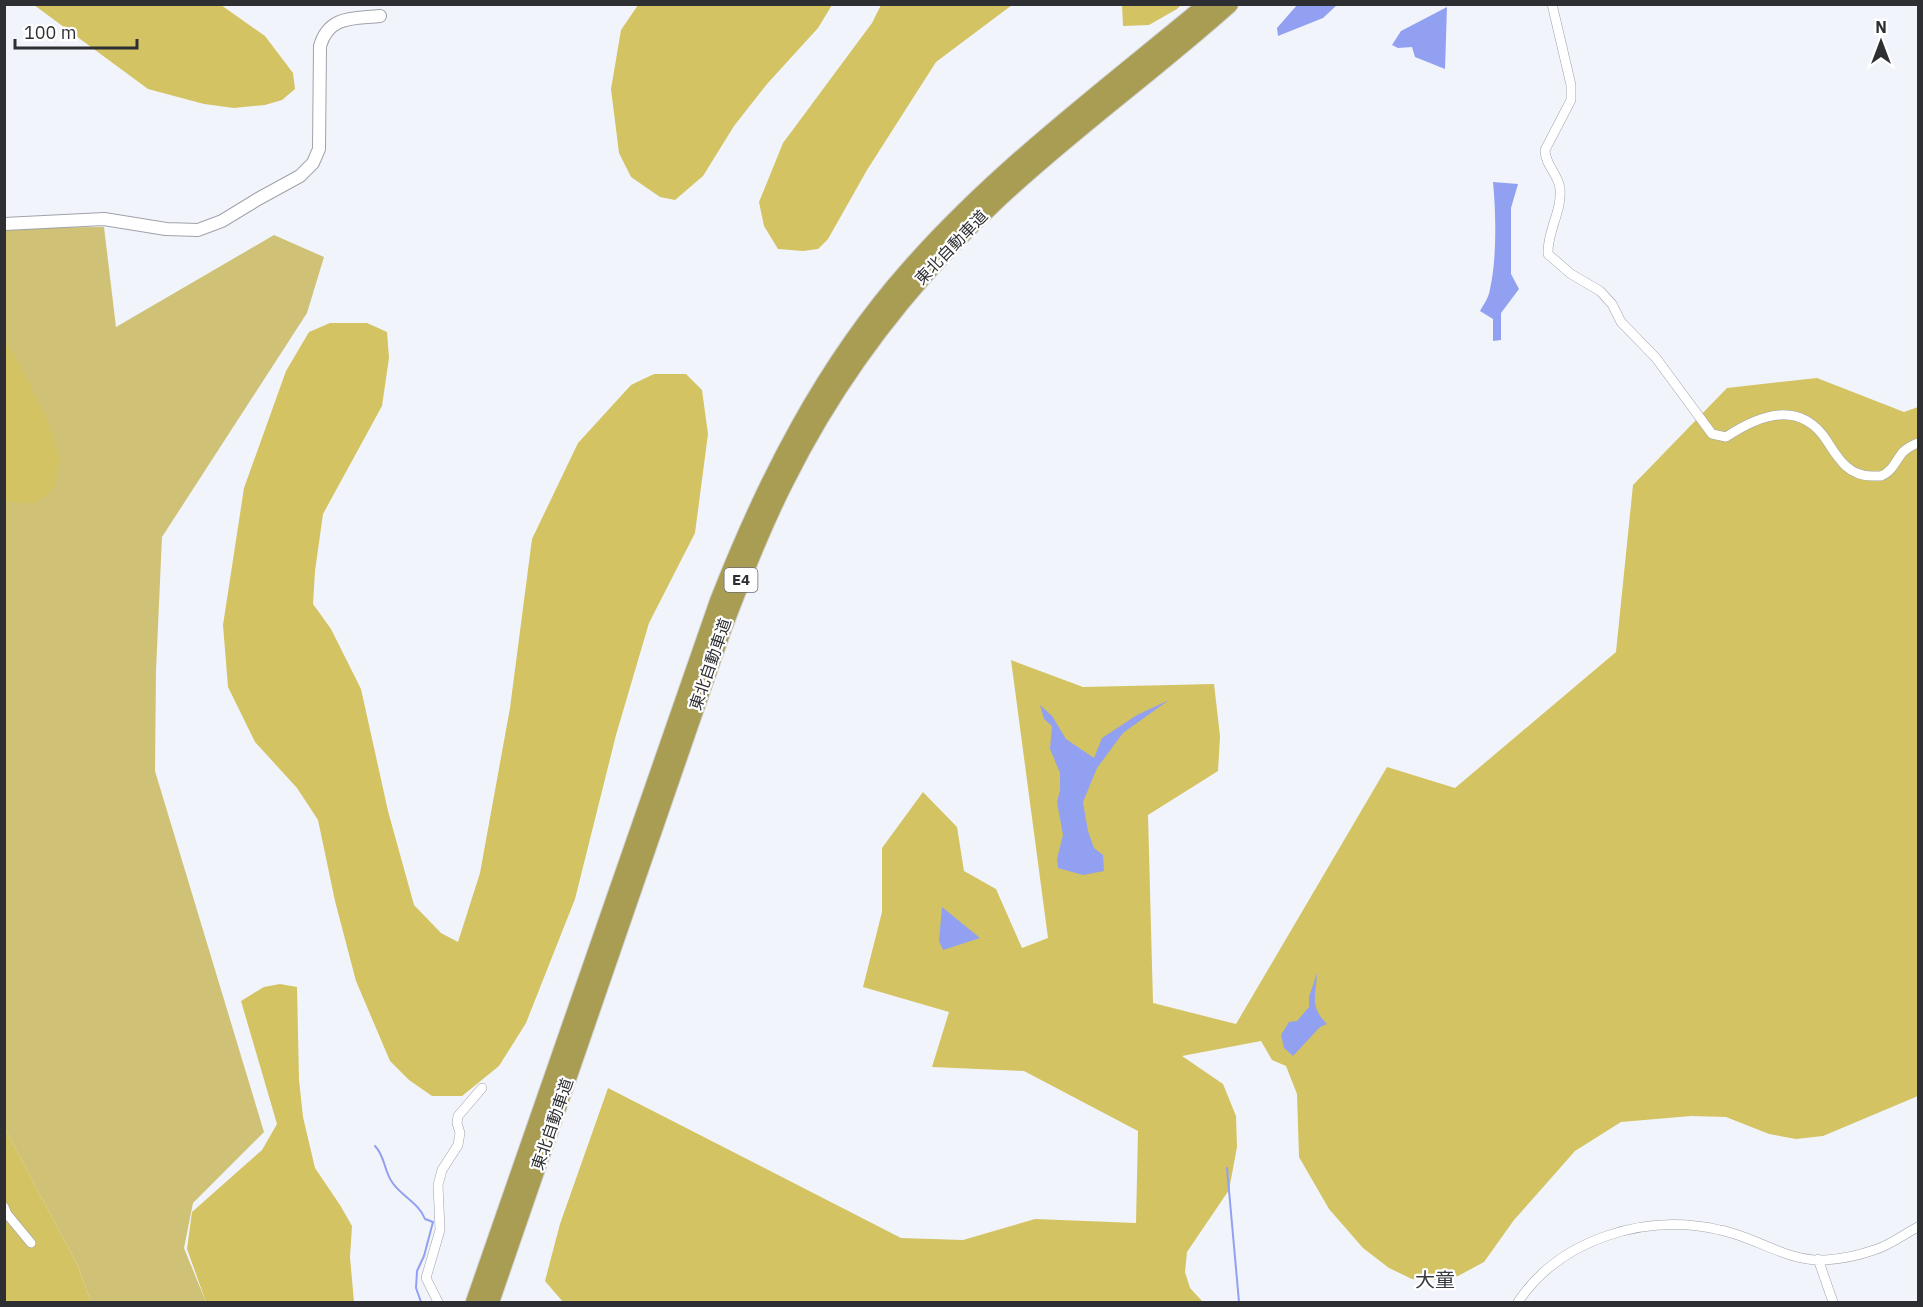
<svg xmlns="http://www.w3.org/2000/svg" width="1923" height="1307" viewBox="0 0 1923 1307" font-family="'IBM Plex Sans','Noto Sans JP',sans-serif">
<rect width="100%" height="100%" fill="#f2f4fc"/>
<!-- green -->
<path fill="#cfc276" d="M104,227L116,327L274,235L324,257L307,313L162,537L156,671L155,771L264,1132L193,1203L184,1248L206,1302H91L77,1264L5,1129L4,228Z"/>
<!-- forest -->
<path fill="#d3c362" d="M34,5H221L265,36L293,73L295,89L282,100L265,105L234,108L204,104L148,89Z
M638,5H832L818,28L767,84L734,126L703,176L675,200L660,197L631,177L619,153L611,89L621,30Z
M881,5H1012L936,62L867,170L828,239L818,249L803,251L778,249L764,226L759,202L783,143L872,23Z
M1122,5V4L1181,5L1177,9L1149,25L1123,26Z
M330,323H367L387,332L389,358L382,406L323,514L315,571L313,604L331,629L361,689L388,811L414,905L441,933L458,942L480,873L510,708L532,539L578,443L631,385L654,374H686L702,390L708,434L695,533L649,623L616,735L575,899L526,1023L499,1066L462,1096H432L409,1080L390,1061L356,981L335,901L318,820L297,788L255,742L228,687L223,625L244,488L286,371L309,332Z
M5,343L15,355L46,417L60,460L55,487L36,503L5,502Z
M1817,378L1904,412L1918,407V1096L1823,1136L1796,1139L1769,1134L1726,1117L1691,1116L1621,1122L1575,1151L1514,1220L1484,1262L1458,1276L1435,1280L1412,1279L1389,1268L1363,1248L1329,1209L1299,1157L1297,1094L1286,1066L1272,1060L1261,1041L1182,1056L1223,1084L1236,1116L1237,1147L1229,1190L1187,1252L1185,1272L1190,1288L1202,1301L1206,1302H563L545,1281L560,1224L608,1088L901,1238L963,1240L1035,1219L1136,1223L1138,1131L1024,1071L932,1067L949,1012L863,987L882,912V848L923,792L957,827L964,871L996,889L1022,948L1048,938L1011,660L1083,687L1214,684L1220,736L1218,771L1148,815L1153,1003L1236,1024L1387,767L1455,788L1616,652L1633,485L1727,388Z
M280,984L297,987L299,1080L303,1117L315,1168L340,1205L352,1226L350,1257L354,1302H206L187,1249L192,1212L262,1150L277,1124L241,1001L264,987Z
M4,1127L77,1264L91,1302H5Z"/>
<!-- water -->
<path fill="#92a0f1" d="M1297,5V4L1337,5L1323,18L1278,36L1277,28Z
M1447,7L1445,69L1415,57L1412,47L1398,48L1392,45L1401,31Z
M1493,182L1518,184L1511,208V274L1519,289L1501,313V340L1493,341V319L1480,311C1484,304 1489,297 1490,289C1497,259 1496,212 1493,182Z
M1169,700L1123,733L1097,768L1083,802L1088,831L1094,848L1103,855L1104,871L1083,875L1058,868L1057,859L1063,835L1057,802L1060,790V773L1050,749L1052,726L1044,719L1040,705L1052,716L1066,739L1094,758L1102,738L1137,715Z
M942,907L980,938L943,950L939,941Z
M1317,973C1316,997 1309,1006 1327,1024L1320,1027L1293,1056L1284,1048L1281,1035L1289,1022L1297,1021L1309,1007V997Z"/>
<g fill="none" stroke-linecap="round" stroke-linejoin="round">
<!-- stream -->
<path stroke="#92a0f1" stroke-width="2" d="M375,1146C385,1156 384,1171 392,1182C401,1196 419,1203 425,1219L433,1222L424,1256L417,1271L416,1288L421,1302
M1227,1168L1239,1302"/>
<defs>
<path id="minor" d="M1552,4L1571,85V100L1545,150C1545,165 1559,175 1560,189C1562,212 1547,231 1548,254L1571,274L1600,291L1612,304L1621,322L1656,358L1712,434L1726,437C1759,415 1800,399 1827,441C1838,458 1848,476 1872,476C1873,476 1880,476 1881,476C1892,472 1896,460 1903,452C1907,448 1913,445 1918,443
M4,1207L7,1214L31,1243
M1818,1259L1833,1302
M438,1302L426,1278L440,1230L438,1185L442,1170L458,1145L460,1133L457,1123L458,1116L482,1088
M1518,1302C1561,1238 1646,1213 1720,1230C1756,1237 1787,1262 1825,1260C1840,1259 1860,1255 1874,1250C1889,1246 1904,1234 1918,1227"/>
<path id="tertiary" d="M4,224L104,219L166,229L198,230L222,221L258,199L300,176L313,163L319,149L320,46C329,15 353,19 380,16"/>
<path id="motorway" d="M475,1302L719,601C766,481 824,366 910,269C998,169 1106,89 1208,4
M490,1302L723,627C742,578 761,528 785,481C838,374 913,278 1000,197C1073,129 1154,71 1229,4"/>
</defs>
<!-- minor casing -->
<use href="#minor" stroke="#a0a2aa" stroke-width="10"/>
<!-- tertiary casing -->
<use href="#tertiary" stroke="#a0a2aa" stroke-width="14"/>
<!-- motorway casing -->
<use href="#motorway" stroke="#d1d1d2" stroke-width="20"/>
<!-- minor -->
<use href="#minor" stroke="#fff" stroke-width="9"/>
<!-- tertiary -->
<use href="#tertiary" stroke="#fff" stroke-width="12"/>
<!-- motorway -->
<use href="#motorway" stroke="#a99d54" stroke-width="18"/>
</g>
<g text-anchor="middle" stroke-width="4.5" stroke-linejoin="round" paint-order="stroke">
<!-- shield labels -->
<rect fill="#fff" stroke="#6d6d70" stroke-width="1.5" x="724.5" y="568" width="33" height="24" rx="4.5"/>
<g font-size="15" font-weight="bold" fill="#2e2f32">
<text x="741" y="585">E4</text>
</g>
<!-- street labels -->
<g font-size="16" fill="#2e2f32" stroke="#fff">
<text transform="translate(951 247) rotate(-46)" y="6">東北自動車道</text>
<text transform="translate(710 664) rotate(-71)" y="6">東北自動車道</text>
<text transform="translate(552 1124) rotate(-71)" y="6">東北自動車道</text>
</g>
<!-- quarter labels -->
<g font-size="20" fill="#383a40" stroke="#fff">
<text x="1435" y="1287">大童</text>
</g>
</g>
<!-- border -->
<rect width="1923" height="1307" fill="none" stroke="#2e2f32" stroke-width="12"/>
<!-- north arrow -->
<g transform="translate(1881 42)" stroke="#ffffff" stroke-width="4.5" paint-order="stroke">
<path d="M0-4.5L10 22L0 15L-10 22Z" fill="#2e2f32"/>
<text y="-9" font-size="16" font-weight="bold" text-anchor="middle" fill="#2e2f32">N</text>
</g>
<!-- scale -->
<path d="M15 39v9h122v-9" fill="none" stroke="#2e2f32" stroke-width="3"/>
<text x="24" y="39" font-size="18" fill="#2e2f32" stroke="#ffffff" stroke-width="4.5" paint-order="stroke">100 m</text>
</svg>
